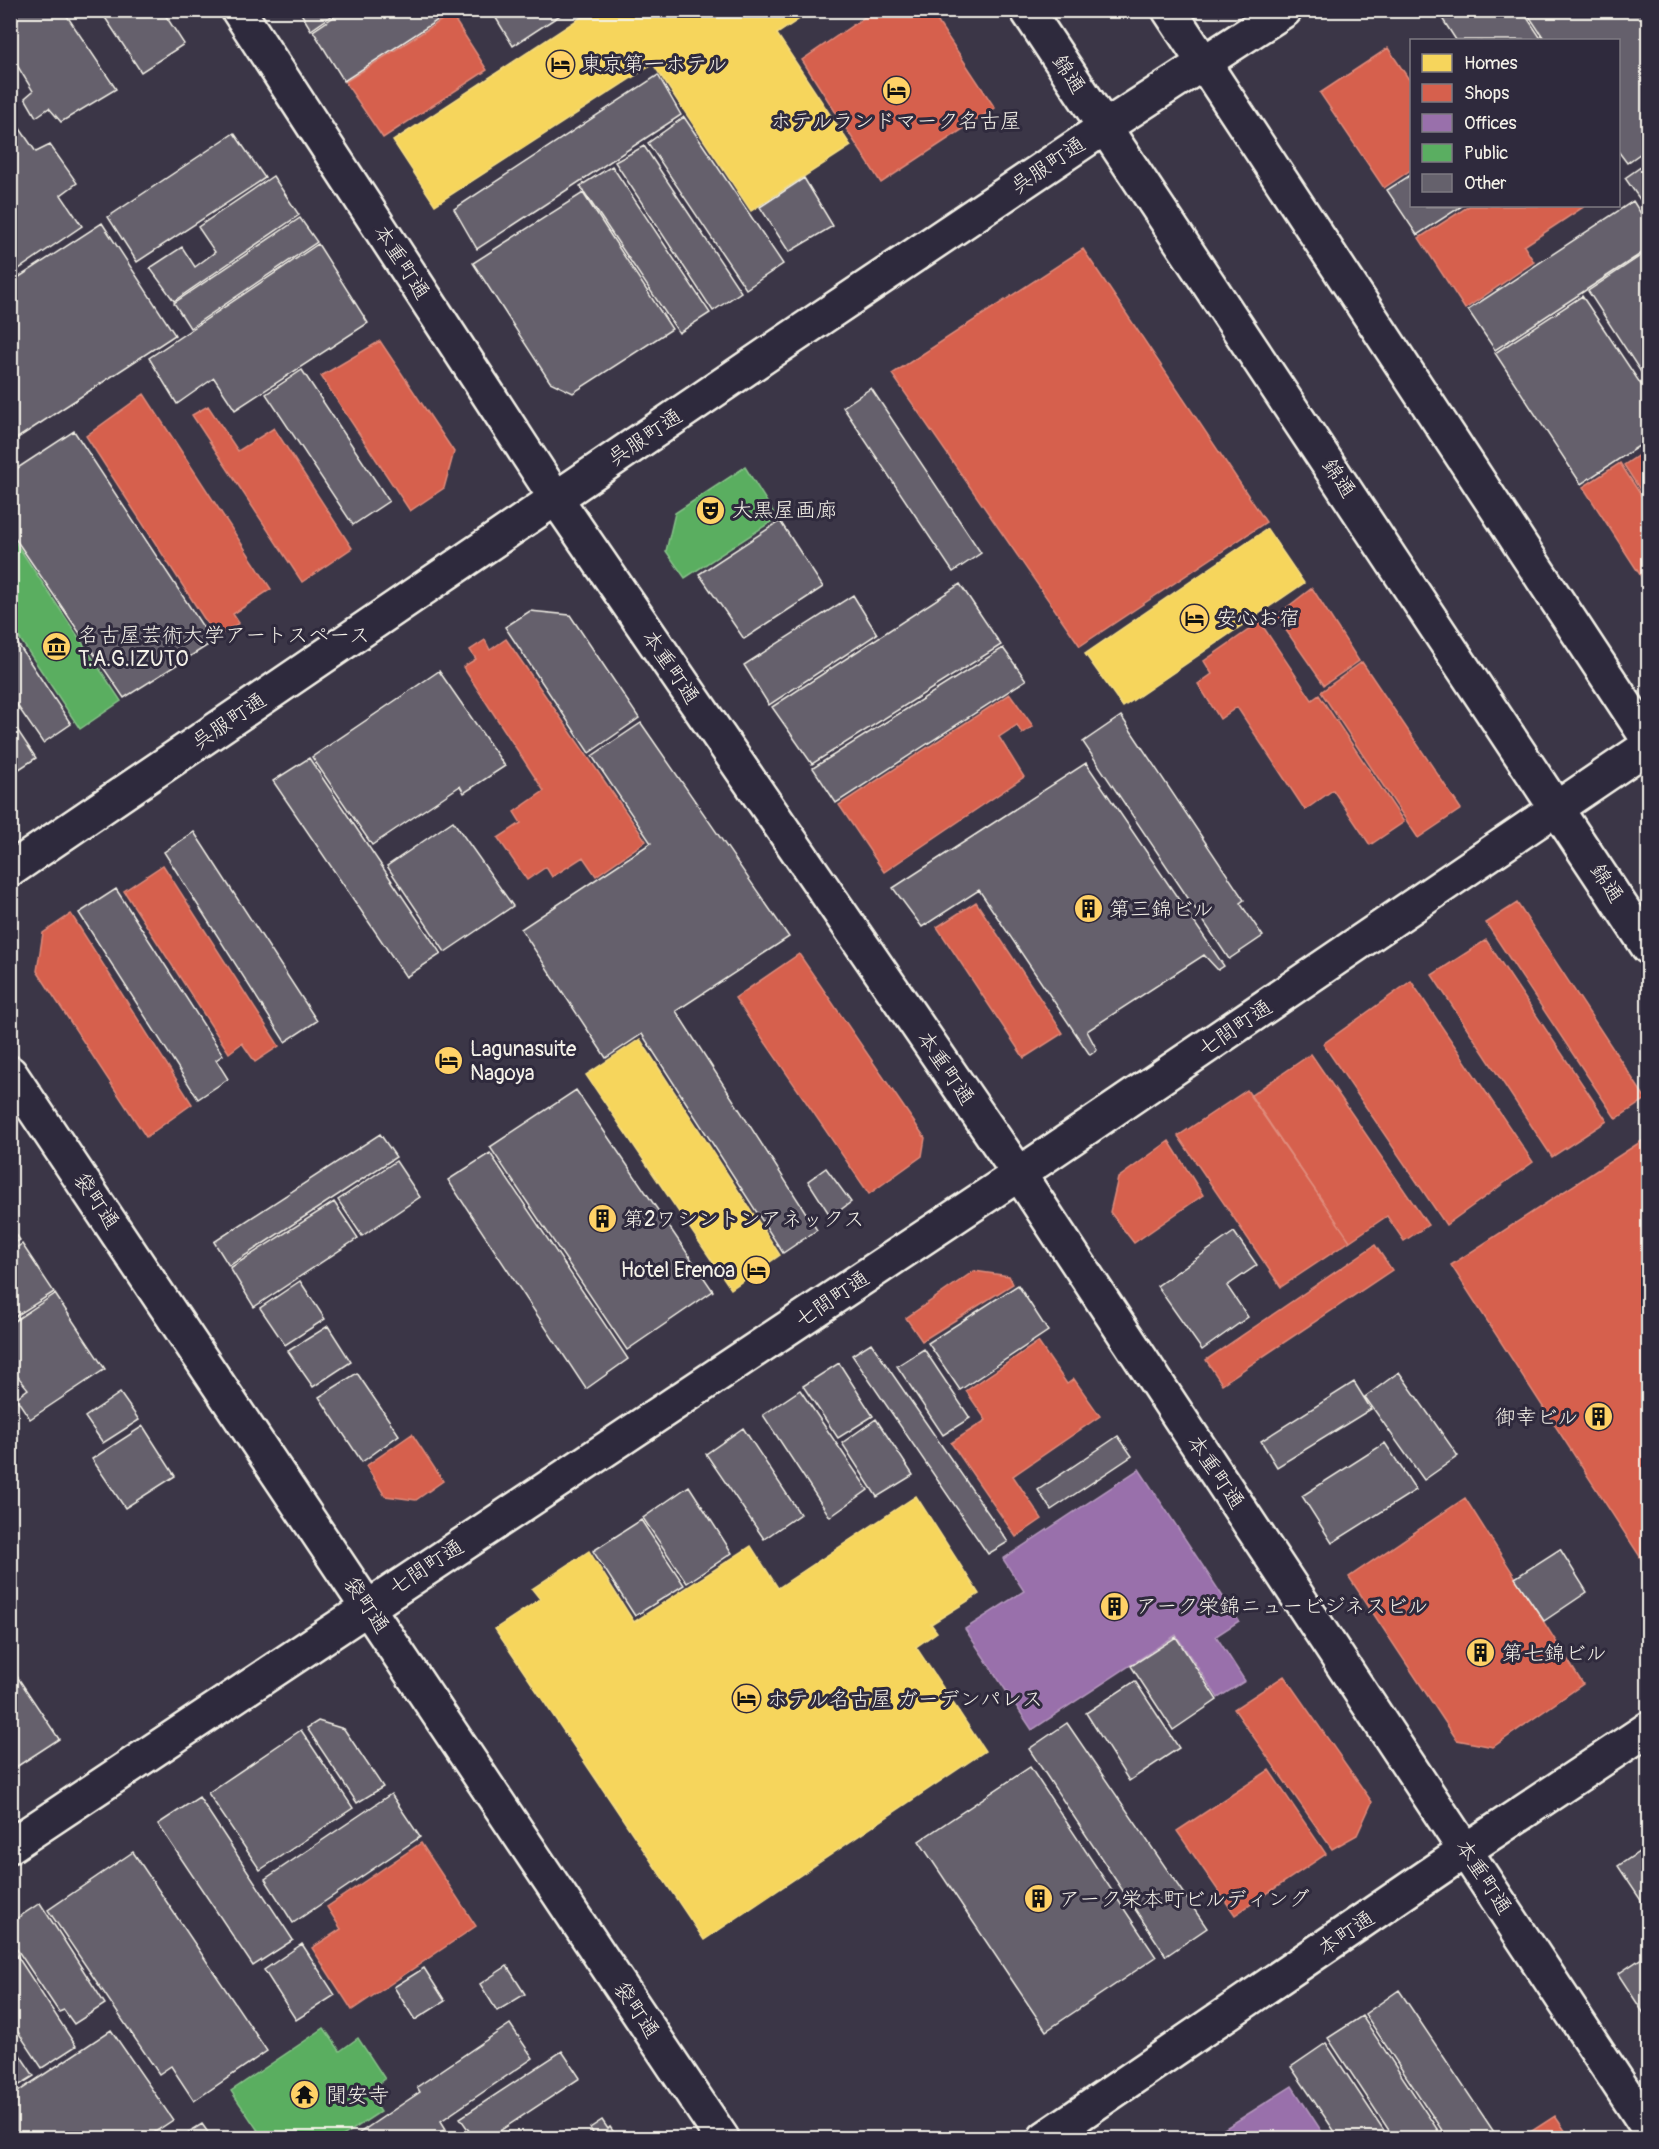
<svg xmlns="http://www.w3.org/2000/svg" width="1659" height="2149" viewBox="0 0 1659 2149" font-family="Pangolin,'Klee One',sans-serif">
<rect width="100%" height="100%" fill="#3b3647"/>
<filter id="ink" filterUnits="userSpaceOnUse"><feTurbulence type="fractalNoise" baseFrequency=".0167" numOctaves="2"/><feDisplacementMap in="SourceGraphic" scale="12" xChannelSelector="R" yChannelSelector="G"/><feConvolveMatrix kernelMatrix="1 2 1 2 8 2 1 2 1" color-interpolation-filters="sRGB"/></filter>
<g filter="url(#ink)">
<!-- homes -->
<path fill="#f6d55c" stroke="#f5dd86" stroke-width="1.5" d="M592,10H813L777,34L851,146L751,211L653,64L435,205L393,141Z
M1267,529L1304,583L1123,707L1085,654Z
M640,1039L780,1255L731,1289L586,1075Z
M916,1496L979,1594L931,1624L937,1632L916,1647L985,1751L704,1940L495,1629L540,1599L532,1589L589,1551L634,1622L751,1546L778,1588Z"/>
<!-- shops -->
<path fill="#d6604d" stroke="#df8c7c" stroke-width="1.5" d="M875,10H930L995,108L881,183L802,60Z
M451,14L487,70L383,138L345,82Z
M1388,48L1412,84V169L1384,188L1320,93Z
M1469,206H1585L1524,246L1534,262L1465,309L1419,238Z
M1083,249L1266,522L1080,646L892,374Z
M380,341L454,452L444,488L410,511L321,376Z
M144,394L271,589L233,614L239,623L216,637L86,436Z
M208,406L238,451L274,428L352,548L302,582L192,415Z
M1648,449V502L1624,465Z
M1620,463L1648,506V587L1583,487Z
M1312,588L1359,661L1324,685L1276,616Z
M1260,622L1312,700L1319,695L1404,822L1370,845L1333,790L1305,810L1237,707L1220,719L1198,684L1212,674L1204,661Z
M506,639L646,841L596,876L583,857L552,877L546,867L527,880L498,838L521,823L514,812L544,791L463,667L476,659L470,650L485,640L490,650Z
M1362,662L1461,809L1418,838L1321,692Z
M1010,694L1033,726L1022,734L1017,725L999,737L1024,777L884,872L839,805Z
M163,865L279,1046L255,1062L242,1043L229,1053L124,891Z
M976,902L1063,1033L1024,1058L937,927Z
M1517,903L1646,1099L1616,1119L1486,923Z
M71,914L192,1104L146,1137L37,971L43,933Z
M1486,940L1607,1121L1552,1157L1432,975Z
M799,954L925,1138L922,1156L869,1194L735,998Z
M1411,981L1533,1162L1446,1225L1323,1044Z
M1311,1054L1428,1225L1404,1241L1387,1216L1350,1241L1250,1096Z
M1247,1090L1350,1241L1281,1287L1178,1136Z
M1648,1137V1569L1451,1265Z
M1169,1141L1203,1195L1134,1243L1110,1212L1118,1178Z
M1375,1245L1392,1270L1222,1384L1206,1360Z
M974,1271L1009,1276L1013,1284L922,1341L906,1318Z
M1038,1342L1067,1384L1074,1379L1100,1416L1013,1476L1042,1519L1016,1537L951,1443L986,1420L966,1391Z
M412,1434L443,1481L416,1500L385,1496L366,1466Z
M1465,1498L1583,1684L1493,1747L1457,1740L1349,1577Z
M1284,1676L1372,1802L1357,1835L1332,1849L1234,1709Z
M1269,1770L1326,1854L1235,1915L1177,1831Z
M421,1843L476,1926L352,2010L312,1948L341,1929L327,1907Z
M1555,2116L1570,2138H1521Z"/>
<!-- offices -->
<path fill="#9970ab" stroke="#b497bd" stroke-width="1.5" d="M1139,1469L1239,1621L1216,1636L1245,1681L1218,1698L1176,1635L1032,1730L965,1629L1024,1591L1003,1559Z
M1292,2086L1326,2138H1210Z"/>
<!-- public -->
<path fill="#5aae61" stroke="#88c28a" stroke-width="1.5" d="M745,467L777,518L685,578L666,551L675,513Z
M10,534L121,701L80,729L10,624Z
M324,2028L340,2051L358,2038L385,2079L367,2092L380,2112L340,2138H263L231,2091Z"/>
<!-- building -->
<path fill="#65616c" stroke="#f4f1e8" stroke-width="1.5" d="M10,10H63L116,89L61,122L49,108L36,117L25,98L33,91L10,54Z
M100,10H162L184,44L141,72Z
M299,10H340L311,30Z
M344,10H440L444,16L344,81L313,31Z
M491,10H568L513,46Z
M1440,10H1522L1542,40H1456L1438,12Z
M1525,10H1648V148L1627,163L1618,151V40H1545Z
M658,75L681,115L477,249L454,209Z
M10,114L36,152L50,145L77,183L61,195L82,226L10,275Z
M684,117L783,264L746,289L648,143Z
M234,133L265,178L137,262L108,217Z
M644,146L741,292L713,311L615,162Z
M1648,162V211L1625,178Z
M612,166L710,313L679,333L580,186Z
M1412,174V206H1462L1417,235L1387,190Z
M273,176L299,215L174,301L150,268L182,247L195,267L215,252L198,227Z
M804,178L833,226L789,252L760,207Z
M583,193L672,329L573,393L550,382L473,263Z
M1633,201L1648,225V249L1495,350L1468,310Z
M300,218L317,242L190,328L174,303Z
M102,223L175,335L10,443V283Z
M318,244L368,323L235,410L214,378L177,404L149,358Z
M1648,251V383L1588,291Z
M1582,296L1648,395V440L1581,484L1495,353Z
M302,370L389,501L353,525L266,394Z
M871,388L981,553L953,572L843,407Z
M74,431L213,642L124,698L10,531V473Z
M780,521L823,587L744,639L699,574Z
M960,584L1001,645L812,764L772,707Z
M853,595L877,634L769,705L744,665Z
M530,611L570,615L639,718L589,753L505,627Z
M10,632L71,724L43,743L10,695Z
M1003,648L1026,680L836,803L813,768Z
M439,671L505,766L464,793L460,786L372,845L312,757Z
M1121,716L1244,900L1240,903L1263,936L1229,959L1083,742Z
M10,719L36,758L10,775Z
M641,723L789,937L676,1011L817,1230L783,1253L642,1034L606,1058L521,929L651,843L592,756Z
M309,758L441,954L406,977L273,781Z
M1086,763L1224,966L1218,970L1204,955L1087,1031L1097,1050L1090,1055L979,890L922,927L893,888Z
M453,821L513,906L445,952L387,866Z
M194,832L317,1021L285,1042L164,852Z
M116,889L223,1055L216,1060L228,1079L198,1099L79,913Z
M576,1090L713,1291L627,1350L490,1147Z
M380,1134L396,1157L229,1266L214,1242Z
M490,1153L628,1359L586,1389L448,1180Z
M396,1161L420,1197L362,1236L338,1200Z
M826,1168L851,1202L831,1217L808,1181Z
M334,1202L358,1238L254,1307L230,1268Z
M10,1226L20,1240L10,1246Z
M1234,1232L1257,1265L1227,1286L1248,1317L1202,1350L1157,1286Z
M22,1244L54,1292L10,1320V1252Z
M300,1281L325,1319L285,1345L260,1308Z
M1018,1285L1048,1331L960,1390L928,1343Z
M55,1294L105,1369L30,1419L16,1398L28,1389L10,1367V1324Z
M328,1326L351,1362L313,1387L288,1351Z
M871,1343L1008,1542L988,1554L852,1355Z
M924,1349L970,1418L943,1435L897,1366Z
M839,1363L873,1416L838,1438L803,1386Z
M1399,1372L1458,1456L1424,1480L1365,1397Z
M357,1373L399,1435L362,1462L319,1397Z
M1354,1382L1371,1409L1277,1467L1261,1441Z
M800,1390L868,1490L830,1517L763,1415Z
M120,1393L139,1420L103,1443L85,1417Z
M876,1419L913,1475L877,1497L842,1443Z
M143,1426L175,1476L125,1508L92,1459Z
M743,1428L800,1514L764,1539L706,1454Z
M1118,1436L1132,1456L1051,1510L1038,1490Z
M1385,1443L1416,1490L1332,1543L1302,1496Z
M689,1486L732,1553L687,1583L643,1518Z
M641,1520L684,1585L635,1616L593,1551Z
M1560,1549L1587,1592L1544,1621L1515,1578Z
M1176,1637L1217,1700L1173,1730L1131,1666Z
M10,1666L59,1739L10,1771Z
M1135,1681L1179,1748L1129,1781L1086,1713Z
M318,1721L344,1729L383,1787L357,1803L307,1728Z
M1067,1723L1207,1928L1166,1956L1029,1749Z
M301,1730L353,1808L260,1870L208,1793Z
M1030,1767L1156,1957L1046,2031L919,1841Z
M391,1794L420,1837L293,1923L265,1879Z
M199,1797L293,1940L253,1966L158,1824Z
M1648,1846V1911L1618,1866Z
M133,1852L267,2051L194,2101L171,2066L159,2074L48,1910Z
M40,1903L105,2004L74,2024L64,2010L59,2012L10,1939V1923Z
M302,1944L335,1995L296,2020L264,1970Z
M10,1945L76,2046L42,2068L10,2020Z
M1648,1954V2020L1618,1974Z
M507,1966L525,1994L497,2011L480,1984Z
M424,1968L445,2001L415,2020L394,1987Z
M1399,1990L1498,2138H1447L1365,2014Z
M1362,2016L1443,2138H1394L1328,2038Z
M510,2024L533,2058L441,2121L446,2129L432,2138H352L420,2092L417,2087Z
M111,2030L173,2120L146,2138H10V2097Z
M10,2040L34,2076L10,2091Z
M1326,2043L1389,2138H1339L1291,2067Z
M562,2051L580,2078L489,2138H474L460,2118Z
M602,2120L608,2129L610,2127L618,2138H593L595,2137L590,2128Z
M202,2124L212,2138H179Z"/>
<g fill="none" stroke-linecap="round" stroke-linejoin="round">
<defs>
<path id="minor" d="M238,10L555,497L1019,1174L1648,2128
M1027,10L1648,947
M1169,10L1648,739
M10,870L781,345L1105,127L1285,10
M10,1073L722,2138
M10,1846L1019,1174L1648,746
M1045,2138L1466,1850L1648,1729"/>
</defs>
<!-- minor casing -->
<use href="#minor" stroke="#f4f1e8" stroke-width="38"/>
<!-- minor -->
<use href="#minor" stroke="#2f2a3d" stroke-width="33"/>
</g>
</g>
<!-- icons -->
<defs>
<symbol id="hotel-disc" viewBox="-11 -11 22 22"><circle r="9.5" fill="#ffd166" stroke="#2f2a3d"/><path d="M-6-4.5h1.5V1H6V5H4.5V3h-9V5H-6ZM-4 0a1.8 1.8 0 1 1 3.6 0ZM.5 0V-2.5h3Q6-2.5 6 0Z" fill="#111"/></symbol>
<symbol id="theatre-disc" viewBox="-11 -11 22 22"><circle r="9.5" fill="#ffd166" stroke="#2f2a3d"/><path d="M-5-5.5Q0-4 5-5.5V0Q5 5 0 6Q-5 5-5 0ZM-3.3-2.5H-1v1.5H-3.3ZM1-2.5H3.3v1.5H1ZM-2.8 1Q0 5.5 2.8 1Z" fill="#111"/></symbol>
<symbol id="museum-disc" viewBox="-11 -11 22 22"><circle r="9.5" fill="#ffd166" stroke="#2f2a3d"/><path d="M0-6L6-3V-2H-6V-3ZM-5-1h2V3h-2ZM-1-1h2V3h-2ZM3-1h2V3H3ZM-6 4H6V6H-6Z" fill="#111"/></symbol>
<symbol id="building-disc" viewBox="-11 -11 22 22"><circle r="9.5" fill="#ffd166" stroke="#2f2a3d"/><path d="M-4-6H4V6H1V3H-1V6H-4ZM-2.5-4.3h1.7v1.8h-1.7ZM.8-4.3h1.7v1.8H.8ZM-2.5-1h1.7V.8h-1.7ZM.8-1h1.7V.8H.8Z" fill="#111"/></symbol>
<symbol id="temple-disc" viewBox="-11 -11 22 22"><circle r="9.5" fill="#ffd166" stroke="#2f2a3d"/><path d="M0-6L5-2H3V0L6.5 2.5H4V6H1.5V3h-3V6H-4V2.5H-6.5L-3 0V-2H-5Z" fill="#111"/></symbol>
</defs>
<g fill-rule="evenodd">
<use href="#hotel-disc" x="544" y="48" width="33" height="33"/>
<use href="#hotel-disc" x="880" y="74" width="33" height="33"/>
<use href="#theatre-disc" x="694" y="494" width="33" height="33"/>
<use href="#hotel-disc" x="1178" y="602" width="33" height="33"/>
<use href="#museum-disc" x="40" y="630" width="33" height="33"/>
<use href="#building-disc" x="1072" y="892" width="33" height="33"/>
<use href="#hotel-disc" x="432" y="1044" width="33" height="33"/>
<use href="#building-disc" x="586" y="1202" width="33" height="33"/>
<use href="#hotel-disc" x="740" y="1254" width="33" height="33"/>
<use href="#building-disc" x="1582" y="1400" width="33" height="33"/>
<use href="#building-disc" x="1098" y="1590" width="33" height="33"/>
<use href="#building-disc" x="1464" y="1636" width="33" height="33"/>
<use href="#hotel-disc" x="730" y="1682" width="33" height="33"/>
<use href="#building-disc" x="1022" y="1882" width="33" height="33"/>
<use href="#temple-disc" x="288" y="2078" width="33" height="33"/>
</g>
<g text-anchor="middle" stroke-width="6" stroke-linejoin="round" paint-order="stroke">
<!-- poi labels -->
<g font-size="21" fill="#f4f1e8" stroke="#2f2a3d" text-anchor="start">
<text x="581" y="71">東京第一ホテル</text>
<text x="896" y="128" text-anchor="middle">ホテルランドマーク名古屋</text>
<text x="732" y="517">大黒屋画廊</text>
<text x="1216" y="625">安心お宿</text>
<text x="78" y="642">名古屋芸術大学アートスペース<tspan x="78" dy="24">T.A.G.IZUTO</tspan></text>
<text x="1109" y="916">第三錦ビル</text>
<text x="470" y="1056">Lagunasuite<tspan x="470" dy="24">Nagoya</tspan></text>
<text x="623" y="1226">第2ワシントンアネックス</text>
<text x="735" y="1277" text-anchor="end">Hotel Erenoa</text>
<text x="1578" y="1424" text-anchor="end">御幸ビル</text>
<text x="1136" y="1613">アーク栄錦ニュービジネスビル</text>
<text x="1502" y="1660">第七錦ビル</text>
<text x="767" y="1706">ホテル名古屋 ガーデンパレス</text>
<text x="1059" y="1906">アーク栄本町ビルディング</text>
<text x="326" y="2102">聞安寺</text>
</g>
<!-- street labels -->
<g font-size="21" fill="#f4f1e8" stroke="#2f2a3d">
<text transform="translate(1069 74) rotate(57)" y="7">錦通</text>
<text transform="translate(1048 165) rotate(-34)" y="7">呉服町通</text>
<text transform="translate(402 262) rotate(57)" y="7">本重町通</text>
<text transform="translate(645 437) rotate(-34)" y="7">呉服町通</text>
<text transform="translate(1339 478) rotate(56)" y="7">錦通</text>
<text transform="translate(671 667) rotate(56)" y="7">本重町通</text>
<text transform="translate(229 721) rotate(-34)" y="7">呉服町通</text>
<text transform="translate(1607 883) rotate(57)" y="7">錦通</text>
<text transform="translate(1235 1028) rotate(-34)" y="7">七間町通</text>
<text transform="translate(946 1068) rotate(56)" y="7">本重町通</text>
<text transform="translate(97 1201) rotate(56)" y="7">袋町通</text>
<text transform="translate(832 1299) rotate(-34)" y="7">七間町通</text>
<text transform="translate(1216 1472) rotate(56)" y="7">本重町通</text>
<text transform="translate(426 1567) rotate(-33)" y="7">七間町通</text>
<text transform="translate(367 1605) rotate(56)" y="7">袋町通</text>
<text transform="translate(1484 1877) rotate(57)" y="7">本重町通</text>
<text transform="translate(1346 1933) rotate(-34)" y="7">本町通</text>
<text transform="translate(637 2010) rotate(56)" y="7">袋町通</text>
</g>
</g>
<!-- margin -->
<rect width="1659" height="2149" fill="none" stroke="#2f2a3d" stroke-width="36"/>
<rect x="18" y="18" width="1623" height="2113" fill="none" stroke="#f4f1e8" stroke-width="2" filter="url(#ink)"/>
<!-- legend -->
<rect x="1410" y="39" width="210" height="168" fill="#2f2a3d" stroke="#7e7a81" stroke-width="1.5"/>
<rect x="1422" y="54" width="30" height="18" fill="#f6d55c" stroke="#7e7a81" stroke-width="1.5"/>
<text x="1464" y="69" font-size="18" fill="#f4f1e8">Homes</text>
<rect x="1422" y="84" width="30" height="18" fill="#d6604d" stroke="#7e7a81" stroke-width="1.5"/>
<text x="1464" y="99" font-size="18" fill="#f4f1e8">Shops</text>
<rect x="1422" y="114" width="30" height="18" fill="#9970ab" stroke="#7e7a81" stroke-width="1.5"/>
<text x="1464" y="129" font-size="18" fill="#f4f1e8">Offices</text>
<rect x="1422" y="144" width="30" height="18" fill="#5aae61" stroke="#7e7a81" stroke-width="1.5"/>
<text x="1464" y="159" font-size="18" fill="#f4f1e8">Public</text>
<rect x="1422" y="174" width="30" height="18" fill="#65616c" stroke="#7e7a81" stroke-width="1.5"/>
<text x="1464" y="189" font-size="18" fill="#f4f1e8">Other</text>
</svg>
